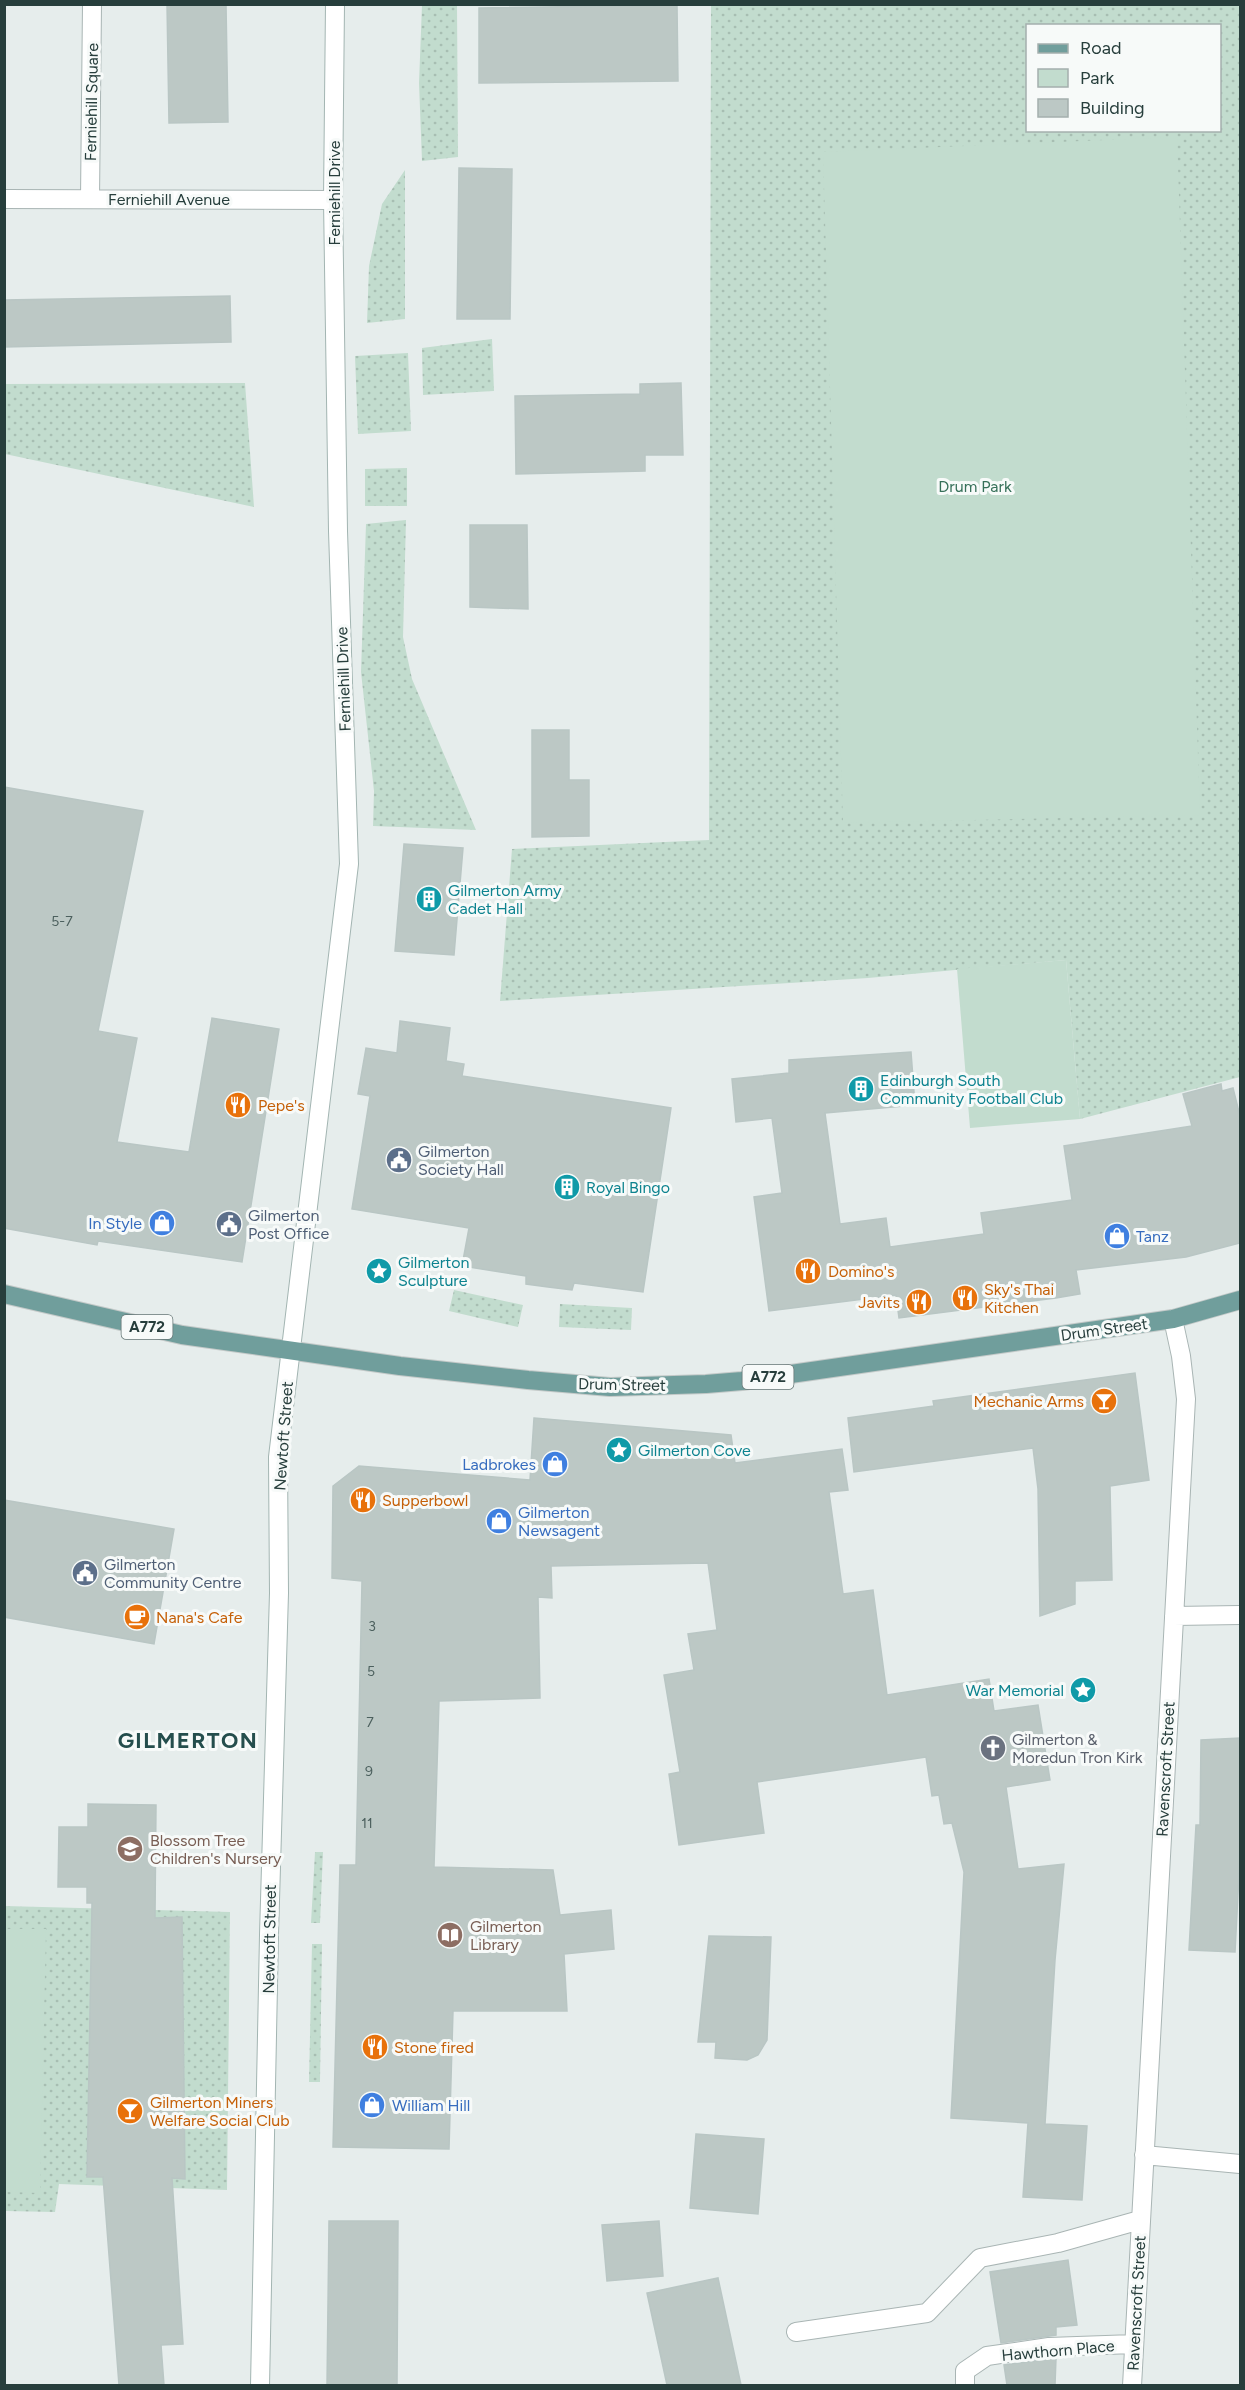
<svg xmlns="http://www.w3.org/2000/svg" width="1245" height="2390" viewBox="0 0 1245 2390" font-family="Figtree,sans-serif">
<defs>
<pattern id="green-dots" width="8" height="8" patternUnits="userSpaceOnUse" patternTransform="scale(1.5)"><rect width="8" height="8" fill="#c2dcce"/><path d="M2 2h.1M6 6h.1" fill="none" stroke="#a7beb2" stroke-width="1.8" stroke-linecap="round"/></pattern>
</defs>
<rect width="100%" height="100%" fill="#e6edec"/>
<!-- green -->
<path fill="url(#green-dots)" fill-rule="evenodd" d="M422,5H457L458,157L422,161L419,83Z
M711,5H1240V1077L1080,1119L1066,960L868,978L500,1001L512,849L709,840ZM1028,26H1220V130H1028Z
M405,170V319L367,323L369,266L382,204Z
M492,339L494,391L423,395L422,348Z
M408,353L411,431L358,434L355,356Z
M245,383L254,507L5,454V384Z
M407,468V506H365V469Z
M406,520L403,637L412,679L476,830L373,826L374,791L361,672L366,524Z
M454,1290L523,1305L518,1327L449,1311Z
M560,1304L632,1308L631,1330L559,1327Z
M315,1852H323L320,1923H311Z
M5,1906L230,1912L227,2190L59,2184L55,2212L5,2211Z
M312,1944H322L320,2082H309Z"/>
<!-- pitch -->
<path fill="#c2dcce" d="M1177,137L1200,815L843,823L823,152Z
M1066,960L1080,1119L970,1128L957,969Z
M5,1929H46L40,2193L5,2192Z"/>
<!-- building -->
<path fill="#bcc8c5" stroke="#b9c6c4" stroke-width="1.5" d="M167,4H226L228,122L169,123Z
M677,5L678,81L479,83V8Z
M459,168L512,169L510,319H457Z
M230,296L231,342L4,347V300Z
M681,383L683,455H645V471L516,474L515,396L640,394V384Z
M470,525H527L528,609L470,607Z
M532,730H569V780H589V836L532,837Z
M4,787L143,811L98,1031L137,1038L117,1142L189,1152L212,1018L279,1029L242,1262L98,1241L97,1245L4,1228Z
M404,844L463,848L454,955L395,951Z
M400,1021L450,1028L446,1061L464,1064L462,1076L671,1108L643,1292L574,1283L572,1290L548,1287L526,1284V1276L462,1266L469,1228L352,1209L370,1096L358,1094L366,1048L397,1053Z
M911,1052L915,1105L825,1113L840,1224L886,1218L890,1247L984,1234L981,1213L1072,1200L1064,1146L1192,1126L1183,1094L1221,1084L1222,1091L1233,1088L1240,1116V1243L1186,1257L1076,1270L1080,1294L1056,1298L899,1318L896,1295L769,1311L754,1197L782,1193L772,1118L736,1122L732,1079L789,1073V1060Z
M1135,1373L1149,1480L1110,1486L1112,1580L1075,1581V1604L1040,1616L1038,1489L1033,1448L854,1472L848,1418L934,1406L933,1401Z
M534,1418L731,1435L735,1463L842,1449L848,1490L829,1492L843,1594L873,1590L887,1695L989,1679L994,1711L1038,1705L1050,1780L1006,1787L1018,1869L1064,1864L1055,1960L1045,2124L1087,2126L1082,2200L1023,2197L1028,2123L951,2118L964,1872L952,1823L944,1824L939,1795L932,1796L926,1757L757,1782L764,1833L679,1845L669,1774L680,1772L664,1675L694,1670L688,1634L717,1630L708,1563L551,1566L552,1598L538,1597L540,1698L439,1701L434,1867L553,1870L560,1915L611,1910L614,1949L564,1954L567,2011H453L449,2149L333,2147L340,1865H356L362,1581L332,1578L333,1486L359,1466L530,1480Z
M4,1500L174,1529L154,1644L4,1617Z
M1240,1738V1855L1235,1952L1189,1950L1196,1825H1200L1201,1740Z
M88,1804L156,1805L155,1918L182,1917L185,2179L172,2178L183,2344L161,2345L164,2385H119L103,2177H87L92,1903H87V1887H58L59,1827H88Z
M709,1936L771,1937L767,2040L758,2055L747,2060L715,2058L716,2042H698Z
M696,2134L764,2139L758,2214L690,2208Z
M329,2221H398L397,2385H327Z
M659,2221L663,2276L607,2281L602,2225Z
M1068,2260L1077,2325L1056,2327V2335L1001,2343L990,2272Z
M718,2278L741,2385H667L647,2293Z
M1056,2358L1055,2385H1007L1004,2365Z"/>
<g fill="none" stroke-linecap="round" stroke-linejoin="round">
<defs>
<path id="minor" d="M4,199L333,200
M90,199L92,4
M1174,1616L1240,1615
M1144,2155L1240,2164
M796,2332L927,2313L980,2258L1058,2243L1140,2220
M965,2386V2371L987,2356L1049,2347L1134,2344
M1132,2386L1186,1399L1181,1356L1173,1319"/>
<path id="secondary" d="M260,2386L269,1935L279,1593L278,1457L349,864L338,531L333,200L335,4"/>
<path id="primary" d="M4,1294L182,1335L400,1366L528,1380L610,1387L706,1384L742,1381L1173,1319L1240,1300"/>
</defs>
<!-- minor casing -->
<use href="#minor" stroke="#a9b5b4" stroke-width="20"/>
<!-- secondary casing -->
<use href="#secondary" stroke="#a3b5b2" stroke-width="20"/>
<!-- primary casing -->
<use href="#primary" stroke="#c3c9c8" stroke-width="20"/>
<!-- minor -->
<use href="#minor" stroke="#fff" stroke-width="18"/>
<!-- secondary -->
<use href="#secondary" stroke="#fff" stroke-width="18"/>
<!-- primary -->
<use href="#primary" stroke="#709e9c" stroke-width="18"/>
</g>
<!-- icons -->
<defs>
<symbol id="building-disc" viewBox="-11 -11 22 22"><circle r="9.5" fill="#0f9aa8" stroke="#f7faf9"/><path d="M-4-6H4V6H1V3H-1V6H-4ZM-2.5-4.3h1.7v1.8h-1.7ZM.8-4.3h1.7v1.8H.8ZM-2.5-1h1.7V.8h-1.7ZM.8-1h1.7V.8H.8Z" fill="#fff"/></symbol>
<symbol id="restaurant-disc" viewBox="-11 -11 22 22"><circle r="9.5" fill="#e8710a" stroke="#f7faf9"/><path d="M-5-6h1v4h1v-4h1v4h1v-4h1v5L-1.5 .5V6h-2V.5L-5-1ZM5-6V6H3V1.5H1.5Q1.5-4 5-6Z" fill="#fff"/></symbol>
<symbol id="civic-disc" viewBox="-11 -11 22 22"><circle r="9.5" fill="#5c6f8a" stroke="#f7faf9"/><path d="M-.6-6.5H3V-4.5H.6V-3L4-1V1h2V6H-6V1h2V-1L-.6-3ZM-1.2 2.5V6h2.4V2.5Z" fill="#fff"/></symbol>
<symbol id="shop-disc" viewBox="-11 -11 22 22"><circle r="9.5" fill="#3f7fe0" stroke="#f7faf9"/><path d="M-5-2.5h2.3a2.7 3.5 0 0 1 5.4 0H5L5.5 6h-11ZM-1.5-2.5h3a1.5 2.3 0 0 0-3 0Z" fill="#fff"/></symbol>
<symbol id="sight-disc" viewBox="-11 -11 22 22"><circle r="9.5" fill="#0f9aa8" stroke="#f7faf9"/><path d="M0-6L1.8-2.2L6-1.7L2.9 1.2L3.7 5.4L0 3.3L-3.7 5.4L-2.9 1.2L-6-1.7L-1.8-2.2Z" fill="#fff"/></symbol>
<symbol id="bar-disc" viewBox="-11 -11 22 22"><circle r="9.5" fill="#e8710a" stroke="#f7faf9"/><path d="M-6-5H6L.8 .8V4.5H3.5V6h-7V4.5H-.8V.8Z" fill="#fff"/></symbol>
<symbol id="cafe-disc" viewBox="-11 -11 22 22"><circle r="9.5" fill="#e8710a" stroke="#f7faf9"/><path d="M-5.5-4.5H6V0H3Q3 3.5 0 3.5H-2.5Q-5.5 3.5-5.5 0ZM3-3.2v2h1.7v-2ZM-6 4.5H4V6H-6Z" fill="#fff"/></symbol>
<symbol id="church-disc" viewBox="-11 -11 22 22"><circle r="9.5" fill="#6b7280" stroke="#f7faf9"/><path d="M-1.2-6h2.4v3.5h3.3v2.4h-3.3V6h-2.4V-.1h-3.3v-2.4h3.3Z" fill="#fff"/></symbol>
<symbol id="school-disc" viewBox="-11 -11 22 22"><circle r="9.5" fill="#8d6e63" stroke="#f7faf9"/><path d="M0-5L7-2L0 1L-7-2ZM-4 1L0 2.5L4 1V4Q0 6-4 4Z" fill="#fff"/></symbol>
<symbol id="library-disc" viewBox="-11 -11 22 22"><circle r="9.5" fill="#8d6e63" stroke="#f7faf9"/><path d="M-6-4Q-3-5.5-.7-3.5V5Q-3 3-6 4ZM6-4Q3-5.5 .7-3.5V5Q3 3 6 4Z" fill="#fff"/></symbol>
</defs>
<g fill-rule="evenodd">
<use href="#building-disc" x="414" y="884" width="30" height="30"/>
<use href="#building-disc" x="846" y="1074" width="30" height="30"/>
<use href="#restaurant-disc" x="223" y="1090" width="30" height="30"/>
<use href="#civic-disc" x="384" y="1145" width="30" height="30"/>
<use href="#building-disc" x="552" y="1172" width="30" height="30"/>
<use href="#shop-disc" x="147" y="1208" width="30" height="30"/>
<use href="#civic-disc" x="214" y="1209" width="30" height="30"/>
<use href="#shop-disc" x="1102" y="1221" width="30" height="30"/>
<use href="#sight-disc" x="364" y="1256" width="30" height="30"/>
<use href="#restaurant-disc" x="793" y="1256" width="30" height="30"/>
<use href="#restaurant-disc" x="950" y="1283" width="30" height="30"/>
<use href="#restaurant-disc" x="904" y="1287" width="30" height="30"/>
<use href="#bar-disc" x="1089" y="1386" width="30" height="30"/>
<use href="#sight-disc" x="604" y="1435" width="30" height="30"/>
<use href="#shop-disc" x="540" y="1449" width="30" height="30"/>
<use href="#restaurant-disc" x="348" y="1485" width="30" height="30"/>
<use href="#shop-disc" x="484" y="1506" width="30" height="30"/>
<use href="#civic-disc" x="70" y="1558" width="30" height="30"/>
<use href="#cafe-disc" x="122" y="1602" width="30" height="30"/>
<use href="#sight-disc" x="1068" y="1675" width="30" height="30"/>
<use href="#church-disc" x="978" y="1733" width="30" height="30"/>
<use href="#school-disc" x="115" y="1834" width="30" height="30"/>
<use href="#library-disc" x="435" y="1920" width="30" height="30"/>
<use href="#restaurant-disc" x="360" y="2032" width="30" height="30"/>
<use href="#shop-disc" x="357" y="2090" width="30" height="30"/>
<use href="#bar-disc" x="115" y="2096" width="30" height="30"/>
</g>
<g text-anchor="middle" stroke-width="6" stroke-linejoin="round" paint-order="stroke">
<!-- number labels -->
<g font-size="14" fill="#4c605e">
<text x="62" y="926">5-7</text>
<text x="372" y="1631">3</text>
<text x="371" y="1676">5</text>
<text x="370" y="1727">7</text>
<text x="369" y="1776">9</text>
<text x="367" y="1828">11</text>
</g>
<!-- shield labels -->
<g fill="#f7faf9" stroke="#657675" stroke-width="1.5">
<rect x="121.5" y="1315" width="51" height="24" rx="4.5"/>
<rect x="742.5" y="1365" width="51" height="24" rx="4.5"/>
</g>
<g font-size="15" font-weight="bold" fill="#273e3c">
<text x="147" y="1332">A772</text>
<text x="768" y="1382">A772</text>
</g>
<!-- street labels -->
<g font-size="16" fill="#273e3c" stroke="#f7faf9">
<text transform="translate(91 102) rotate(-89)" y="6">Ferniehill Square</text>
<text transform="translate(334 193) rotate(-90)" y="6">Ferniehill Drive</text>
<text x="169" y="205">Ferniehill Avenue</text>
<text transform="translate(343 679) rotate(-92)" y="6">Ferniehill Drive</text>
<text transform="translate(1104 1329) rotate(-8)" y="6">Drum Street</text>
<text transform="translate(622 1384) rotate(1)" y="6">Drum Street</text>
<text transform="translate(283 1436) rotate(-86)" y="6">Newtoft Street</text>
<text transform="translate(1165 1769) rotate(-87)" y="6">Ravenscroft Street</text>
<text transform="translate(269 1939) rotate(-89)" y="6">Newtoft Street</text>
<text transform="translate(1136 2303) rotate(-87)" y="6">Ravenscroft Street</text>
<text transform="translate(1058 2350) rotate(-5)" y="6">Hawthorn Place</text>
</g>
<!-- park labels -->
<g font-size="16" fill="#367059" stroke="#f7faf9">
<text x="975" y="492">Drum Park</text>
</g>
<!-- culture labels -->
<g font-size="16" fill="#0d838f" stroke="#f7faf9" text-anchor="start">
<text x="448" y="896">Gilmerton Army<tspan x="448" dy="18">Cadet Hall</tspan></text>
<text x="880" y="1086">Edinburgh South<tspan x="880" dy="18">Community Football Club</tspan></text>
<text x="586" y="1193">Royal Bingo</text>
<text x="398" y="1268">Gilmerton<tspan x="398" dy="18">Sculpture</tspan></text>
<text x="638" y="1456">Gilmerton Cove</text>
<text x="1064" y="1696" text-anchor="end">War Memorial</text>
</g>
<!-- food labels -->
<g font-size="16" fill="#c56008" stroke="#f7faf9" text-anchor="start">
<text x="258" y="1111">Pepe's</text>
<text x="828" y="1277">Domino's</text>
<text x="984" y="1295">Sky's Thai<tspan x="984" dy="18">Kitchen</tspan></text>
<text x="900" y="1308" text-anchor="end">Javits</text>
<text x="1084" y="1407" text-anchor="end">Mechanic Arms</text>
<text x="382" y="1506">Supperbowl</text>
<text x="156" y="1623">Nana's Cafe</text>
<text x="394" y="2053">Stone fired</text>
<text x="150" y="2108">Gilmerton Miners<tspan x="150" dy="18">Welfare Social Club</tspan></text>
</g>
<!-- service labels -->
<g font-size="16" fill="#4e5e75" stroke="#f7faf9" text-anchor="start">
<text x="418" y="1157">Gilmerton<tspan x="418" dy="18">Society Hall</tspan></text>
<text x="248" y="1221">Gilmerton<tspan x="248" dy="18">Post Office</tspan></text>
<text x="104" y="1570">Gilmerton<tspan x="104" dy="18">Community Centre</tspan></text>
</g>
<!-- shop labels -->
<g font-size="16" fill="#366cbe" stroke="#f7faf9" text-anchor="start">
<text x="142" y="1229" text-anchor="end">In Style</text>
<text x="1136" y="1242">Tanz</text>
<text x="536" y="1470" text-anchor="end">Ladbrokes</text>
<text x="518" y="1518">Gilmerton<tspan x="518" dy="18">Newsagent</tspan></text>
<text x="392" y="2111">William Hill</text>
</g>
<!-- worship labels -->
<g font-size="16" fill="#5b616d" stroke="#f7faf9" text-anchor="start">
<text x="1012" y="1745">Gilmerton &amp;<tspan x="1012" dy="18">Moredun Tron Kirk</tspan></text>
</g>
<!-- education labels -->
<g font-size="16" fill="#785e54" stroke="#f7faf9" text-anchor="start">
<text x="150" y="1846">Blossom Tree<tspan x="150" dy="18">Children's Nursery</tspan></text>
<text x="470" y="1932">Gilmerton<tspan x="470" dy="18">Library</tspan></text>
</g>
<!-- district labels -->
<g font-size="22" font-weight="bold" letter-spacing="1.5" fill="#254e4d" stroke="#f7faf9">
<text x="188" y="1748">GILMERTON</text>
</g>
</g>
<!-- border -->
<rect width="1245" height="2390" fill="none" stroke="#273e3c" stroke-width="12"/>
<!-- legend -->
<rect x="1026" y="24" width="195" height="108" fill="#f7faf9" stroke="#a4afad" stroke-width="1.5"/>
<rect x="1038" y="44" width="30" height="9" fill="#709e9c" stroke="#a4afad" stroke-width="1.5"/>
<text x="1080" y="54" font-size="18" fill="#273e3c">Road</text>
<rect x="1038" y="69" width="30" height="18" fill="#c2dcce" stroke="#a4afad" stroke-width="1.5"/>
<text x="1080" y="84" font-size="18" fill="#273e3c">Park</text>
<rect x="1038" y="99" width="30" height="18" fill="#bcc8c5" stroke="#a4afad" stroke-width="1.5"/>
<text x="1080" y="114" font-size="18" fill="#273e3c">Building</text>
</svg>
